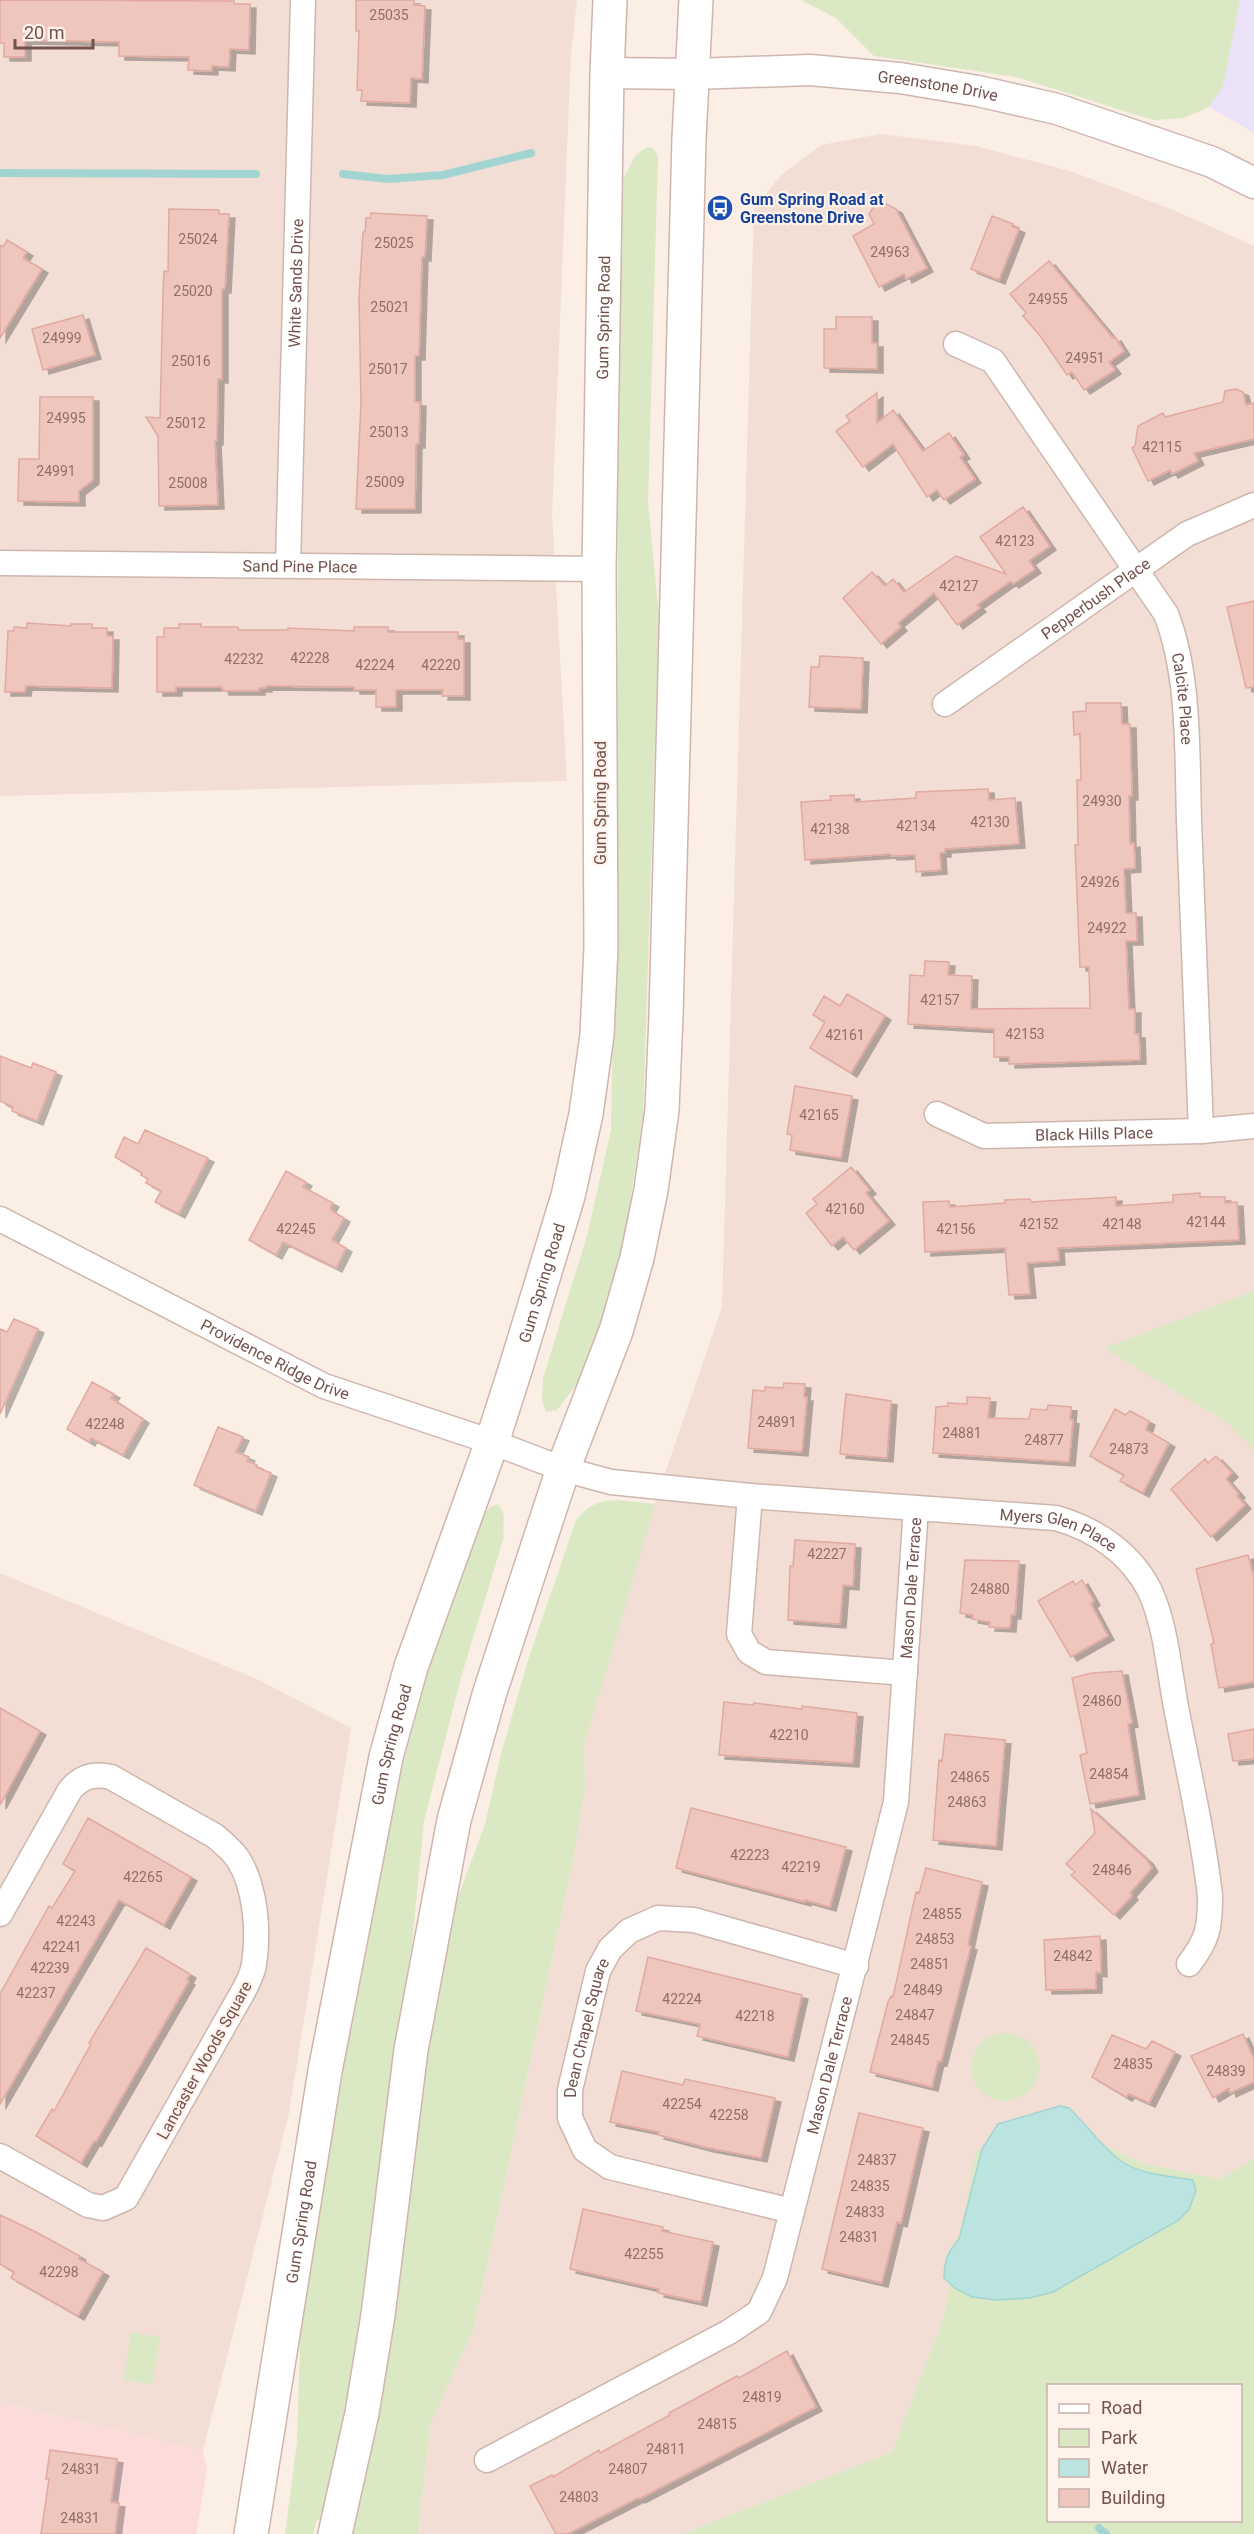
<svg xmlns="http://www.w3.org/2000/svg" width="1254" height="2534" viewBox="0 0 1254 2534" font-family="Roboto,sans-serif">
<defs>
<filter id="shadow"><feDropShadow dx="6" dy="4" stdDeviation="0" flood-color="#0004"/></filter>
</defs>
<rect width="100%" height="100%" fill="#fbeee5"/>
<!-- residential -->
<path fill="#f2ded4" d="M0,0H577L571,54L552,514L567,781L0,796Z
M881,134L976,146L1070,171L1171,209L1254,246V1291L1105,1348L1226,1422L1254,1450V2159L1219,2179L1142,2163L1053,2123L977,2151L944,2317L892,2452L682,2534H418L430,2424L473,2331L572,1865L585,1788L584,1746L653,1508L722,1307L754,209L781,175L821,145Z
M0,1573L259,1680L351,1728L289,2113L203,2451L0,2402Z"/>
<!-- commercial -->
<path fill="#fbdcda" d="M0,2402L203,2451L207,2469L196,2534H0Z"/>
<!-- education -->
<path fill="#ebe2f7" d="M1203,0H1254V133L1209,107L1222,86V55Z"/>
<!-- green -->
<path fill="#dbe8c4" fill-rule="evenodd" d="M801,0H1240L1223,86L1209,107L1184,118L1153,120L1016,77L874,56L836,18Z
M647,147L654,149L658,157L648,502L659,618L643,1118L626,1229L607,1306L578,1383L557,1410L546,1412L542,1400L543,1378L587,1236L611,1130L618,761V443L614,425L622,181L636,155Z
M1254,1291V1450L1226,1422L1104,1348Z
M617,1500L655,1504L584,1746L585,1788L572,1865L473,2331L430,2424L418,2534H352L387,2357L405,2241L418,2103L454,1908L485,1824L501,1754L528,1660L576,1520C589,1505 597,1501 617,1500Z
M497,1504C509,1514 501,1524 504,1537L462,1674L424,1821L412,1944L395,2045L370,2248L350,2380L323,2519L317,2520L313,2534H285L297,2442L301,2311L383,1839L432,1656L483,1516L490,1507Z
M971 2067a34 34 0 1 1 68 0a34 34 0 1 1-68 0Z
M1053,2123L1142,2163L1219,2179L1254,2159V2534H682L892,2452L944,2317L976,2151ZM1048,2386H1240V2520H1048Z
M131,2332L160,2337L152,2384L124,2380Z"/>
<!-- water -->
<path fill="#bbe4e0" stroke="#a2d5d1" stroke-width="1.5" d="M1060,2106L1069,2108C1087,2125 1101,2146 1121,2161C1141,2175 1170,2176 1193,2180L1196,2191L1189,2209L1179,2220L1053,2292L1030,2298L997,2300L972,2297L955,2288L944,2278C944,2262 948,2251 959,2239L982,2149L998,2124Z"/>
<g fill="none" stroke-linecap="round" stroke-linejoin="round">
<!-- stream -->
<path stroke="#a2d5d1" stroke-width="8" d="M0,173L256,174
M343,174L388,179L443,175L531,153
M1099,2528L1106,2534"/>
</g>
<!-- building -->
<path fill="#efc6be" stroke="#e1a9a0" stroke-width="1.5" filter="url(#shadow)" d="M0,0L234,1V4H250L249,50L230,49L229,67L212,66V71L188,70L189,57L119,56V42L25,40V57H4V43H0Z
M356,0H414V5L425,6L422,79L411,78L410,103L361,101L362,90H357L359,31H356Z
M882,202L896,209L927,268L906,279L904,274L879,287L853,236L874,224L869,214L874,206Z
M169,209L219,210V214H229L225,289H222V379H218L217,441H215L218,505L159,506L158,436L146,417L160,418L163,293L164,271L168,272Z
M371,213L427,216L425,257H422L419,356H415V402H420L419,444H416L415,509H356L361,402L359,296L363,232H365L366,218H370Z
M992,216L1013,224L1012,226L1019,229L999,280L971,269Z
M7,240L27,252L23,258L42,269L0,338V245L3,247Z
M1049,261L1113,338L1115,337L1124,351L1109,362L1115,370L1084,390L1072,372L1067,375L1041,337L1023,316L1026,313L1010,294Z
M83,315L95,355L43,370L32,329Z
M836,317H872V343H877V369L824,368V329H836Z
M1236,389L1243,392L1246,405L1254,403V439L1194,453L1198,461L1172,474L1170,470L1148,481L1132,448L1135,446L1138,426L1163,413L1165,417L1223,402L1225,391Z
M877,393V423L893,410L923,451L949,433L964,455L960,457L975,479L944,500L937,490L927,497L893,444L863,467L836,431L850,421L846,416Z
M40,397H93V480L79,491V502L18,501L19,459H39Z
M1023,507L1050,546L1029,561L1035,569L1013,584L1011,581L977,605L980,608L957,625L934,593L898,623L901,627L881,644L843,598L872,572L885,586L893,579L904,592L956,556L1006,574L980,537Z
M1254,601V687L1246,688L1227,607Z
M27,623L71,626V624H92V628H107V636H113L112,688L26,686L25,692H5L8,631H14V627L27,628Z
M179,624H201V627H238L239,630H288V628L354,631V627H388V632H458V639H464V696H442L443,690H396V707H376V690H354V687L266,686V688H259V691H223L222,687H176V692H157V637H164V628H179Z
M820,656L863,658L861,709L809,707L811,667H819Z
M1086,703H1121L1122,724H1130L1132,796H1129L1130,844L1134,843L1135,868L1124,869L1126,913H1136L1137,941H1126L1129,1009H1135V1034H1139L1140,1060L1009,1064V1057H994V1029L908,1024L910,975L924,976L925,961L949,962L948,975L972,976L971,1009L1090,1008L1089,967H1080L1075,845H1078L1077,780H1081L1080,734L1074,735L1073,712L1086,711Z
M988,789L989,800L1015,798L1019,844L945,849V853H940L941,870L916,872L915,855L891,856V854L805,860L801,802L831,800L830,796L854,795L855,802L916,798V792Z
M847,994L885,1016L851,1073L810,1048L825,1022L813,1015L824,996L840,1006Z
M0,1056L31,1068L33,1063L56,1072L37,1121L12,1111L13,1107L0,1101Z
M795,1086L852,1096L841,1158L790,1150L792,1135L787,1134Z
M145,1130L208,1158L179,1214L155,1202L161,1191L146,1183L148,1179L141,1175L142,1173L115,1157L124,1137L138,1144Z
M851,1167L870,1190L866,1193L889,1221L854,1250L843,1237L832,1246L806,1213L817,1204L813,1199Z
M286,1171L306,1182L303,1187L333,1203L330,1208L332,1211L344,1218L332,1240L346,1248L336,1268L283,1242L276,1255L249,1240Z
M1200,1193V1197H1225V1203L1237,1202L1239,1240L1058,1248L1059,1261L1027,1263L1030,1294L1009,1295L1005,1248L925,1252L923,1202L949,1201L950,1207L1005,1203V1200L1030,1199L1031,1202L1116,1197V1206L1173,1202V1195Z
M14,1319L38,1329L0,1414V1329L7,1332Z
M92,1382L114,1394L111,1398L143,1419L123,1455L91,1438L89,1442L67,1429Z
M784,1383L805,1384L804,1397H807L802,1452L748,1448L753,1390L765,1391V1387L783,1388Z
M846,1394L891,1401L887,1458L840,1454Z
M967,1397L990,1398L988,1418L1029,1419L1031,1409L1047,1410L1048,1405L1071,1407L1070,1419L1073,1420L1069,1462L933,1453L936,1407L948,1406V1403L967,1404Z
M1115,1409L1125,1415L1130,1411L1149,1421L1146,1430L1169,1443L1143,1493L1120,1481L1124,1475L1090,1456Z
M218,1427L243,1437L236,1452L249,1457L247,1461L257,1465L256,1467L271,1473L256,1511L194,1485Z
M1216,1456L1232,1473L1226,1479L1239,1494L1237,1496L1245,1505L1211,1537L1171,1489L1205,1459L1208,1463Z
M795,1540L855,1544L853,1586L843,1585L840,1624L788,1620L790,1566H793Z
M1248,1555L1254,1577V1682L1219,1688L1211,1644L1214,1643L1196,1569Z
M965,1560L1019,1561L1015,1615H1011L1010,1628L989,1627L990,1622L972,1619L973,1615L960,1613Z
M1082,1580L1094,1601L1091,1604L1108,1636L1071,1657L1038,1601L1073,1581L1075,1585Z
M1122,1671L1132,1723L1128,1724L1139,1795L1090,1804L1080,1755L1087,1753L1072,1678L1092,1673Z
M724,1702L753,1705L754,1703L802,1709V1706L857,1713L853,1763L719,1755Z
M0,1708L40,1731L0,1805Z
M1254,1729V1759L1233,1761L1228,1734Z
M945,1734L1005,1740L996,1846L933,1840L939,1760L942,1761Z
M691,1808L846,1847L830,1907L805,1900V1902L676,1868Z
M1091,1809L1147,1860L1152,1868L1130,1893L1132,1896L1114,1915L1071,1875L1075,1872L1066,1864L1095,1833Z
M88,1818L191,1877L164,1925L119,1900L0,2104V1994L49,1906L52,1908L75,1871L63,1864Z
M926,1868L982,1882L968,1945L971,1946L941,2062L938,2061L932,2087L870,2072L888,2002L891,1996L893,1997L916,1892L919,1893Z
M1100,1936L1101,1973L1096,1972V1989L1046,1990L1044,1940Z
M146,1948L190,1974L187,1980L189,1981L96,2142L94,2141L81,2163L36,2136L52,2109L54,2111L91,2044L89,2043Z
M648,1957L802,1995L788,2057L697,2036L700,2024L636,2011Z
M1243,2034L1254,2059V2082L1230,2093L1229,2088L1213,2098L1191,2056Z
M1112,2035L1146,2049L1152,2041L1175,2052L1149,2103L1129,2094L1126,2097L1092,2077Z
M622,2071L683,2085L685,2079L775,2098L761,2158L708,2148L658,2135L659,2132L610,2122Z
M859,2113L923,2128L901,2223L897,2222L882,2283L822,2269Z
M583,2209L663,2227L662,2231L713,2242L701,2302L658,2293L659,2289L570,2269Z
M0,2215L36,2232L80,2256L79,2259L103,2272L78,2316L11,2278L14,2272L0,2264Z
M787,2351L816,2407L639,2499L638,2498L568,2534H556L530,2486L552,2475L553,2477L599,2450L600,2453L670,2415L669,2413L715,2388L737,2376L739,2378Z
M50,2450L117,2459L111,2502L119,2503L115,2534H41L49,2479H46Z"/>
<g fill="none" stroke-linecap="round" stroke-linejoin="round">
<defs>
<g id="minor">
<path id="s1" d="M956,344L993,361L1166,614C1190,675 1187,755 1189,821C1193,925 1197,1028 1201,1131"/>
<path id="s2" d="M0,563L599,569"/>
<path id="s3" d="M288,565L303,0"/>
<path id="s4" d="M945,704L1187,534L1254,505"/>
<path id="s5" d="M937,1114L984,1136L1201,1131L1254,1126"/>
<path id="s6" d="M0,1219L324,1386L492,1442L563,1469L611,1482L750,1496L1056,1518C1095,1529 1131,1553 1150,1591C1166,1626 1169,1670 1176,1707C1188,1770 1203,1833 1210,1896C1210,1928 1208,1939 1189,1964"/>
<path d="M750,1496L739,1634L749,1652L766,1662L905,1673"/>
<path d="M0,1914L70,1790C81,1777 94,1773 111,1777L215,1836C223,1843 232,1850 238,1859C256,1887 259,1933 254,1964C253,1973 248,1982 244,1990L126,2198L103,2208L88,2205L0,2156"/>
<path id="s7" d="M792,2211L610,2167L585,2150L570,2118V2090L598,1971L610,1949L629,1931L658,1918L694,1920L856,1966"/>
<path id="s8" d="M487,2460L729,2332L759,2312L775,2278L896,1802L916,1508"/>
</g>
<g id="tertiary">
<path id="s9" d="M607,73L693,74L810,70L900,78L978,91L1057,109L1212,162L1254,183"/>
</g>
<g id="secondary">
<path id="s10" d="M251,2534L325,2071L386,1757L411,1667L492,1442L516,1367L568,1196L586,1114L597,1035L601,947L599,569L607,73L610,0"/>
<path d="M335,2534L362,2413L378,2315L411,2050L454,1820L489,1695L563,1469L616,1331L637,1258L651,1190L662,1110L666,1016L689,139L696,0"/>
</g>
</defs>
<!-- minor casing -->
<use href="#minor" stroke="#ceb6af" stroke-width="27"/>
<!-- tertiary casing -->
<use href="#tertiary" stroke="#ceb6af" stroke-width="33"/>
<!-- secondary casing -->
<use href="#secondary" stroke="#d1b4ad" stroke-width="36"/>
<!-- minor -->
<use href="#minor" stroke="#fff" stroke-width="24"/>
<!-- tertiary -->
<use href="#tertiary" stroke="#fff" stroke-width="30"/>
<!-- secondary -->
<use href="#secondary" stroke="#fff" stroke-width="33"/>
</g>
<!-- icons -->
<defs>
<symbol id="bus-disc" viewBox="-11 -11 22 22"><circle r="9.5" fill="#1a4fb4" stroke="#fef2eb"/><path d="M-5-6H5V4H4V6H2V4H-2V6H-4V4H-5ZM-3.5-4V0h7V-4ZM-3.5 1.2v1.5H-2V1.2ZM2 1.2v1.5H3.5V1.2Z" fill="#fff"/></symbol>
</defs>
<g fill-rule="evenodd">
<use href="#bus-disc" x="705" y="193" width="30" height="30"/>
</g>
<g text-anchor="middle" stroke-width="4.5" stroke-linejoin="round" paint-order="stroke">
<!-- number labels -->
<g font-size="14" fill="#926e68">
<text x="389" y="20">25035</text>
<text x="198" y="244">25024</text>
<text x="394" y="248">25025</text>
<text x="890" y="257">24963</text>
<text x="193" y="296">25020</text>
<text x="1048" y="304">24955</text>
<text x="390" y="312">25021</text>
<text x="62" y="343">24999</text>
<text x="1085" y="363">24951</text>
<text x="191" y="366">25016</text>
<text x="388" y="374">25017</text>
<text x="66" y="423">24995</text>
<text x="186" y="428">25012</text>
<text x="389" y="437">25013</text>
<text x="1162" y="452">42115</text>
<text x="56" y="476">24991</text>
<text x="385" y="487">25009</text>
<text x="188" y="488">25008</text>
<text x="1015" y="546">42123</text>
<text x="959" y="591">42127</text>
<text x="310" y="663">42228</text>
<text x="244" y="664">42232</text>
<text x="375" y="670">42224</text>
<text x="441" y="670">42220</text>
<text x="1102" y="806">24930</text>
<text x="990" y="827">42130</text>
<text x="916" y="831">42134</text>
<text x="830" y="834">42138</text>
<text x="1100" y="887">24926</text>
<text x="1107" y="933">24922</text>
<text x="940" y="1005">42157</text>
<text x="1025" y="1039">42153</text>
<text x="845" y="1040">42161</text>
<text x="819" y="1120">42165</text>
<text x="845" y="1214">42160</text>
<text x="1206" y="1227">42144</text>
<text x="1039" y="1229">42152</text>
<text x="1122" y="1229">42148</text>
<text x="296" y="1234">42245</text>
<text x="956" y="1234">42156</text>
<text x="777" y="1427">24891</text>
<text x="105" y="1429">42248</text>
<text x="962" y="1438">24881</text>
<text x="1044" y="1445">24877</text>
<text x="1129" y="1454">24873</text>
<text x="827" y="1559">42227</text>
<text x="990" y="1594">24880</text>
<text x="1102" y="1706">24860</text>
<text x="789" y="1740">42210</text>
<text x="1109" y="1779">24854</text>
<text x="970" y="1782">24865</text>
<text x="967" y="1807">24863</text>
<text x="750" y="1860">42223</text>
<text x="801" y="1872">42219</text>
<text x="1112" y="1875">24846</text>
<text x="143" y="1882">42265</text>
<text x="942" y="1919">24855</text>
<text x="76" y="1926">42243</text>
<text x="935" y="1944">24853</text>
<text x="62" y="1952">42241</text>
<text x="1073" y="1961">24842</text>
<text x="930" y="1969">24851</text>
<text x="50" y="1973">42239</text>
<text x="923" y="1995">24849</text>
<text x="36" y="1998">42237</text>
<text x="682" y="2004">42224</text>
<text x="915" y="2020">24847</text>
<text x="755" y="2021">42218</text>
<text x="910" y="2045">24845</text>
<text x="1133" y="2069">24835</text>
<text x="1226" y="2076">24839</text>
<text x="682" y="2109">42254</text>
<text x="729" y="2120">42258</text>
<text x="877" y="2165">24837</text>
<text x="870" y="2191">24835</text>
<text x="865" y="2217">24833</text>
<text x="859" y="2242">24831</text>
<text x="644" y="2259">42255</text>
<text x="59" y="2277">42298</text>
<text x="762" y="2402">24819</text>
<text x="717" y="2429">24815</text>
<text x="666" y="2454">24811</text>
<text x="81" y="2474">24831</text>
<text x="628" y="2474">24807</text>
<text x="579" y="2502">24803</text>
<text x="80" y="2523">24831</text>
</g>
<!-- street labels -->
<g font-size="16" fill="#73514c" stroke="#fef2eb">
<text dy="6" stroke="none"><textPath href="#s9" startOffset="332">Greenstone Drive</textPath></text>
<text dy="6" stroke="none"><textPath href="#s3" startOffset="282">White Sands Drive</textPath></text>
<text dy="6" stroke="none"><textPath href="#s10" startOffset="2260">Gum Spring Road</textPath></text>
<text dy="6" stroke="none"><textPath href="#s2" startOffset="300">Sand Pine Place</textPath></text>
<text dy="6" stroke="none"><textPath href="#s4" startOffset="184">Pepperbush Place</textPath></text>
<text dy="6" stroke="none"><textPath href="#s1" startOffset="434">Calcite Place</textPath></text>
<text transform="translate(600 803) rotate(-90)" y="6">Gum Spring Road</text>
<text dy="6" stroke="none"><textPath href="#s5" startOffset="162">Black Hills Place</textPath></text>
<text dy="6" stroke="none"><textPath href="#s10" startOffset="1288">Gum Spring Road</textPath></text>
<text dy="6" stroke="none"><textPath href="#s6" startOffset="309">Providence Ridge Drive</textPath></text>
<text dy="6" stroke="none"><textPath href="#s6" startOffset="1119">Myers Glen Place</textPath></text>
<text dy="6" stroke="none"><textPath href="#s8" startOffset="1053">Mason Dale Terrace</textPath></text>
<text dy="6" stroke="none"><textPath href="#s10" startOffset="802">Gum Spring Road</textPath></text>
<text dy="6" stroke="none"><textPath href="#s7" startOffset="345">Dean Chapel Square</textPath></text>
<text transform="translate(204 2060) rotate(-61)" y="6">Lancaster Woods Square</text>
<text dy="6" stroke="none"><textPath href="#s8" startOffset="567">Mason Dale Terrace</textPath></text>
<text dy="6" stroke="none"><textPath href="#s10" startOffset="316">Gum Spring Road</textPath></text>
</g>
<!-- transit labels -->
<g font-size="16" font-weight="bold" fill="#164399" stroke="#fef2eb" text-anchor="start">
<text x="740" y="205">Gum Spring Road at<tspan x="740" dy="18">Greenstone Drive</tspan></text>
</g>
</g>
<!-- legend -->
<rect x="1047" y="2384" width="195" height="138" fill="#fef2eb" stroke="#c6b2ab" stroke-width="1.5"/>
<rect x="1059" y="2404" width="30" height="9" fill="#ffffff" stroke="#c6b2ab" stroke-width="1.5"/>
<text x="1101" y="2414" font-size="18" fill="#73514c">Road</text>
<rect x="1059" y="2429" width="30" height="18" fill="#dbe8c4" stroke="#c6b2ab" stroke-width="1.5"/>
<text x="1101" y="2444" font-size="18" fill="#73514c">Park</text>
<rect x="1059" y="2459" width="30" height="18" fill="#bbe4e0" stroke="#c6b2ab" stroke-width="1.5"/>
<text x="1101" y="2474" font-size="18" fill="#73514c">Water</text>
<rect x="1059" y="2489" width="30" height="18" fill="#efc6be" stroke="#c6b2ab" stroke-width="1.5"/>
<text x="1101" y="2504" font-size="18" fill="#73514c">Building</text>
<!-- scale -->
<path d="M15 39v9h78v-9" fill="none" stroke="#73514c" stroke-width="3"/>
<text x="24" y="39" font-size="18" fill="#73514c" stroke="#fef2eb" stroke-width="4.5" paint-order="stroke">20 m</text>
</svg>
